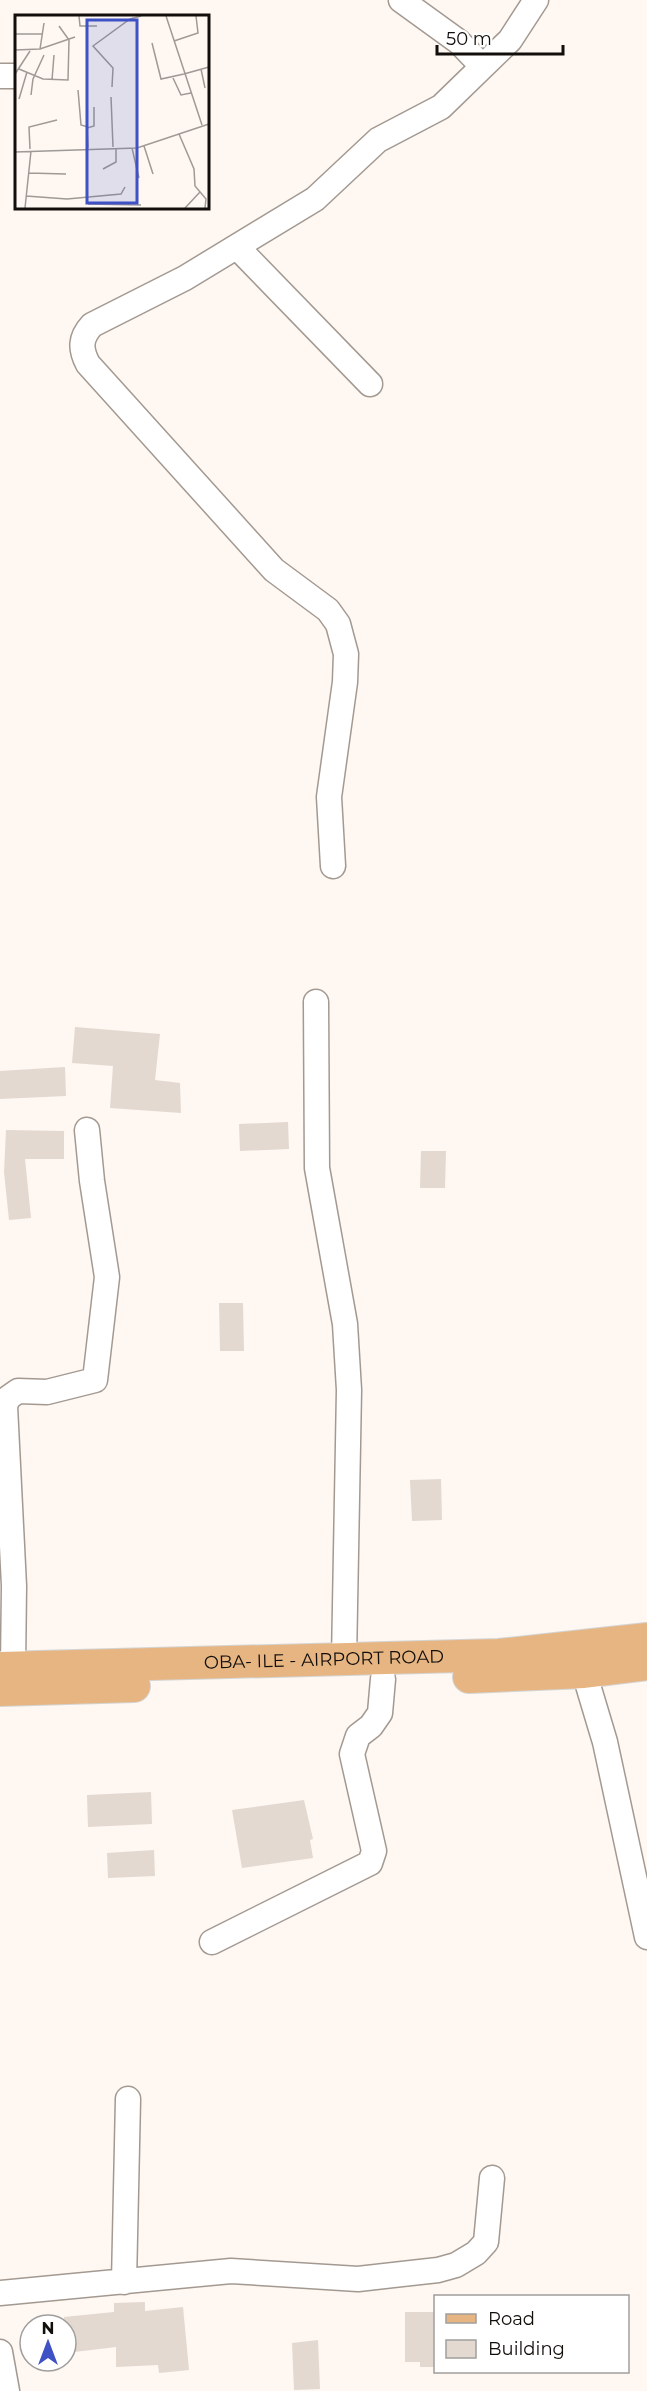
<svg xmlns="http://www.w3.org/2000/svg" width="647" height="2391" viewBox="0 0 647 2391" font-family="Montserrat,sans-serif">
<rect width="100%" height="100%" fill="#fef7f2"/>
<!-- building -->
<path fill="#e3d9d0" d="M75,1027L160,1034L155,1080L180,1083L181,1113L110,1108L113,1066L72,1063Z
M65,1067L66,1096L0,1099V1071Z
M288,1122L289,1149L240,1151L239,1124Z
M6,1130L64,1131V1159H25L31,1218L9,1220L4,1172Z
M421,1151H446L445,1188H420Z
M219,1303H243L244,1351H220Z
M441,1479L442,1520L412,1521L410,1480Z
M151,1792L152,1824L88,1827L87,1795Z
M304,1800L313,1839L310,1840L313,1858L242,1868L232,1810Z
M154,1850L155,1876L108,1878L107,1853Z
M145,2302V2311L183,2307L189,2370L159,2373L158,2365L116,2367V2347L66,2353L64,2317L114,2312V2303Z
M405,2312H435V2367H420V2362H405Z
M318,2340L320,2389L294,2390L292,2343Z"/>
<g fill="none" stroke-linecap="round" stroke-linejoin="round">
<defs>
<path id="minor" d="M401,0L459,42L482,66
M0,76H16
M237,247L370,384
M333,866L329,797L345,682L346,654L338,624L328,610L274,570L88,364C80,349 80,338 92,325L185,278L315,199L378,140L441,107L510,40L536,0
M316,1002L317,1168L345,1324L349,1390L344,1660
M13,1667L14,1586L5,1406L8,1398L18,1391L47,1392L95,1380L107,1277L92,1181L87,1130
M584,1672L605,1742L647,1937
M212,1942L370,1863L374,1851L352,1754L358,1736L371,1726L380,1713L383,1679
M124,2282L128,2099
M0,2293L231,2271L358,2279L438,2270L456,2265L476,2253L486,2242L492,2178
M0,2352L7,2391"/>
<g id="major">
<path id="s1" d="M0,1668L499,1655L647,1639"/>
<path d="M469,1677L584,1672L647,1664"/>
<path d="M0,1690L134,1686"/>
</g>
</defs>
<!-- minor casing -->
<use href="#minor" stroke="#a39991" stroke-width="27"/>
<!-- major casing -->
<use href="#major" stroke="#d4d4d3" stroke-width="34"/>
<!-- minor -->
<use href="#minor" stroke="#fff" stroke-width="24"/>
<!-- major -->
<use href="#major" stroke="#e7b582" stroke-width="32"/>
</g>
<g text-anchor="middle" stroke-width="6" stroke-linejoin="round" paint-order="stroke">
<!-- street labels -->
<g font-size="18" fill="#110e0b" stroke="#fff">
<text dy="6" stroke="none"><textPath href="#s1" startOffset="324">OBA- ILE - AIRPORT ROAD</textPath></text>
</g>
</g>
<!-- overview -->
<g transform="translate(15 15)">
<rect width="194" height="194" fill="#fef7f2"/>
<path fill="none" stroke="#9f9a96" stroke-width="1.5" d="M64,1L65,11H82M151,1L187,110M0,19H27M159,26L183,18L181,1M137,28L146,64L169,59M25,34L29,8M0,35L25,34L60,22M4,54L28,64L53,65L54,25L44,11M186,54L190,73M0,59L15,36M169,59L194,52M158,63L166,80L176,78M37,65L39,40M97,72L98,53L78,31L115,4L126,1M63,75L66,110L73,112M16,80L18,64L29,40M96,82L98,132M4,84L12,57M164,119L179,154L180,171L191,184L190,193M129,131L138,159M73,133L72,113L79,111V92M117,133L124,163M15,134L14,112L42,105M0,137L122,133L194,109M88,154L101,147V134M13,158L51,159M11,181L52,184L106,179L110,172M73,189L126,190M10,193L16,136M170,193L185,177"/>
<path fill="#3e51c5" fill-opacity="0.15" stroke="#3e51c5" stroke-width="3" d="M72,5H122V188H72Z"/>
<rect width="194" height="194" fill="none" stroke="#110e0b" stroke-width="3"/>
</g>
<!-- legend -->
<rect x="434" y="2295" width="195" height="78" fill="#ffffff" stroke="#a09f9d" stroke-width="1.5"/>
<rect x="446" y="2314" width="30" height="9" fill="#e7b582" stroke="#a09f9d" stroke-width="1.5"/>
<text x="488" y="2325" font-size="18" fill="#110e0b">Road</text>
<rect x="446" y="2340" width="30" height="18" fill="#e3d9d0" stroke="#a09f9d" stroke-width="1.5"/>
<text x="488" y="2355" font-size="18" fill="#110e0b">Building</text>
<!-- north arrow -->
<g transform="translate(48 2343)"><circle r="28" fill="#ffffff" stroke="#a09f9d" stroke-width="1.5"/>
<path d="M0-4.5L10 22L0 15L-10 22Z" fill="#3e51c5"/>
<text y="-9" font-size="16" font-weight="bold" text-anchor="middle" fill="#110e0b">N</text>
</g>
<!-- scale -->
<path d="M437 45v9h126v-9" fill="none" stroke="#110e0b" stroke-width="3"/>
<text x="446" y="45" font-size="18" fill="#110e0b" stroke="#ffffff" stroke-width="4.5" paint-order="stroke">50 m</text>
</svg>
